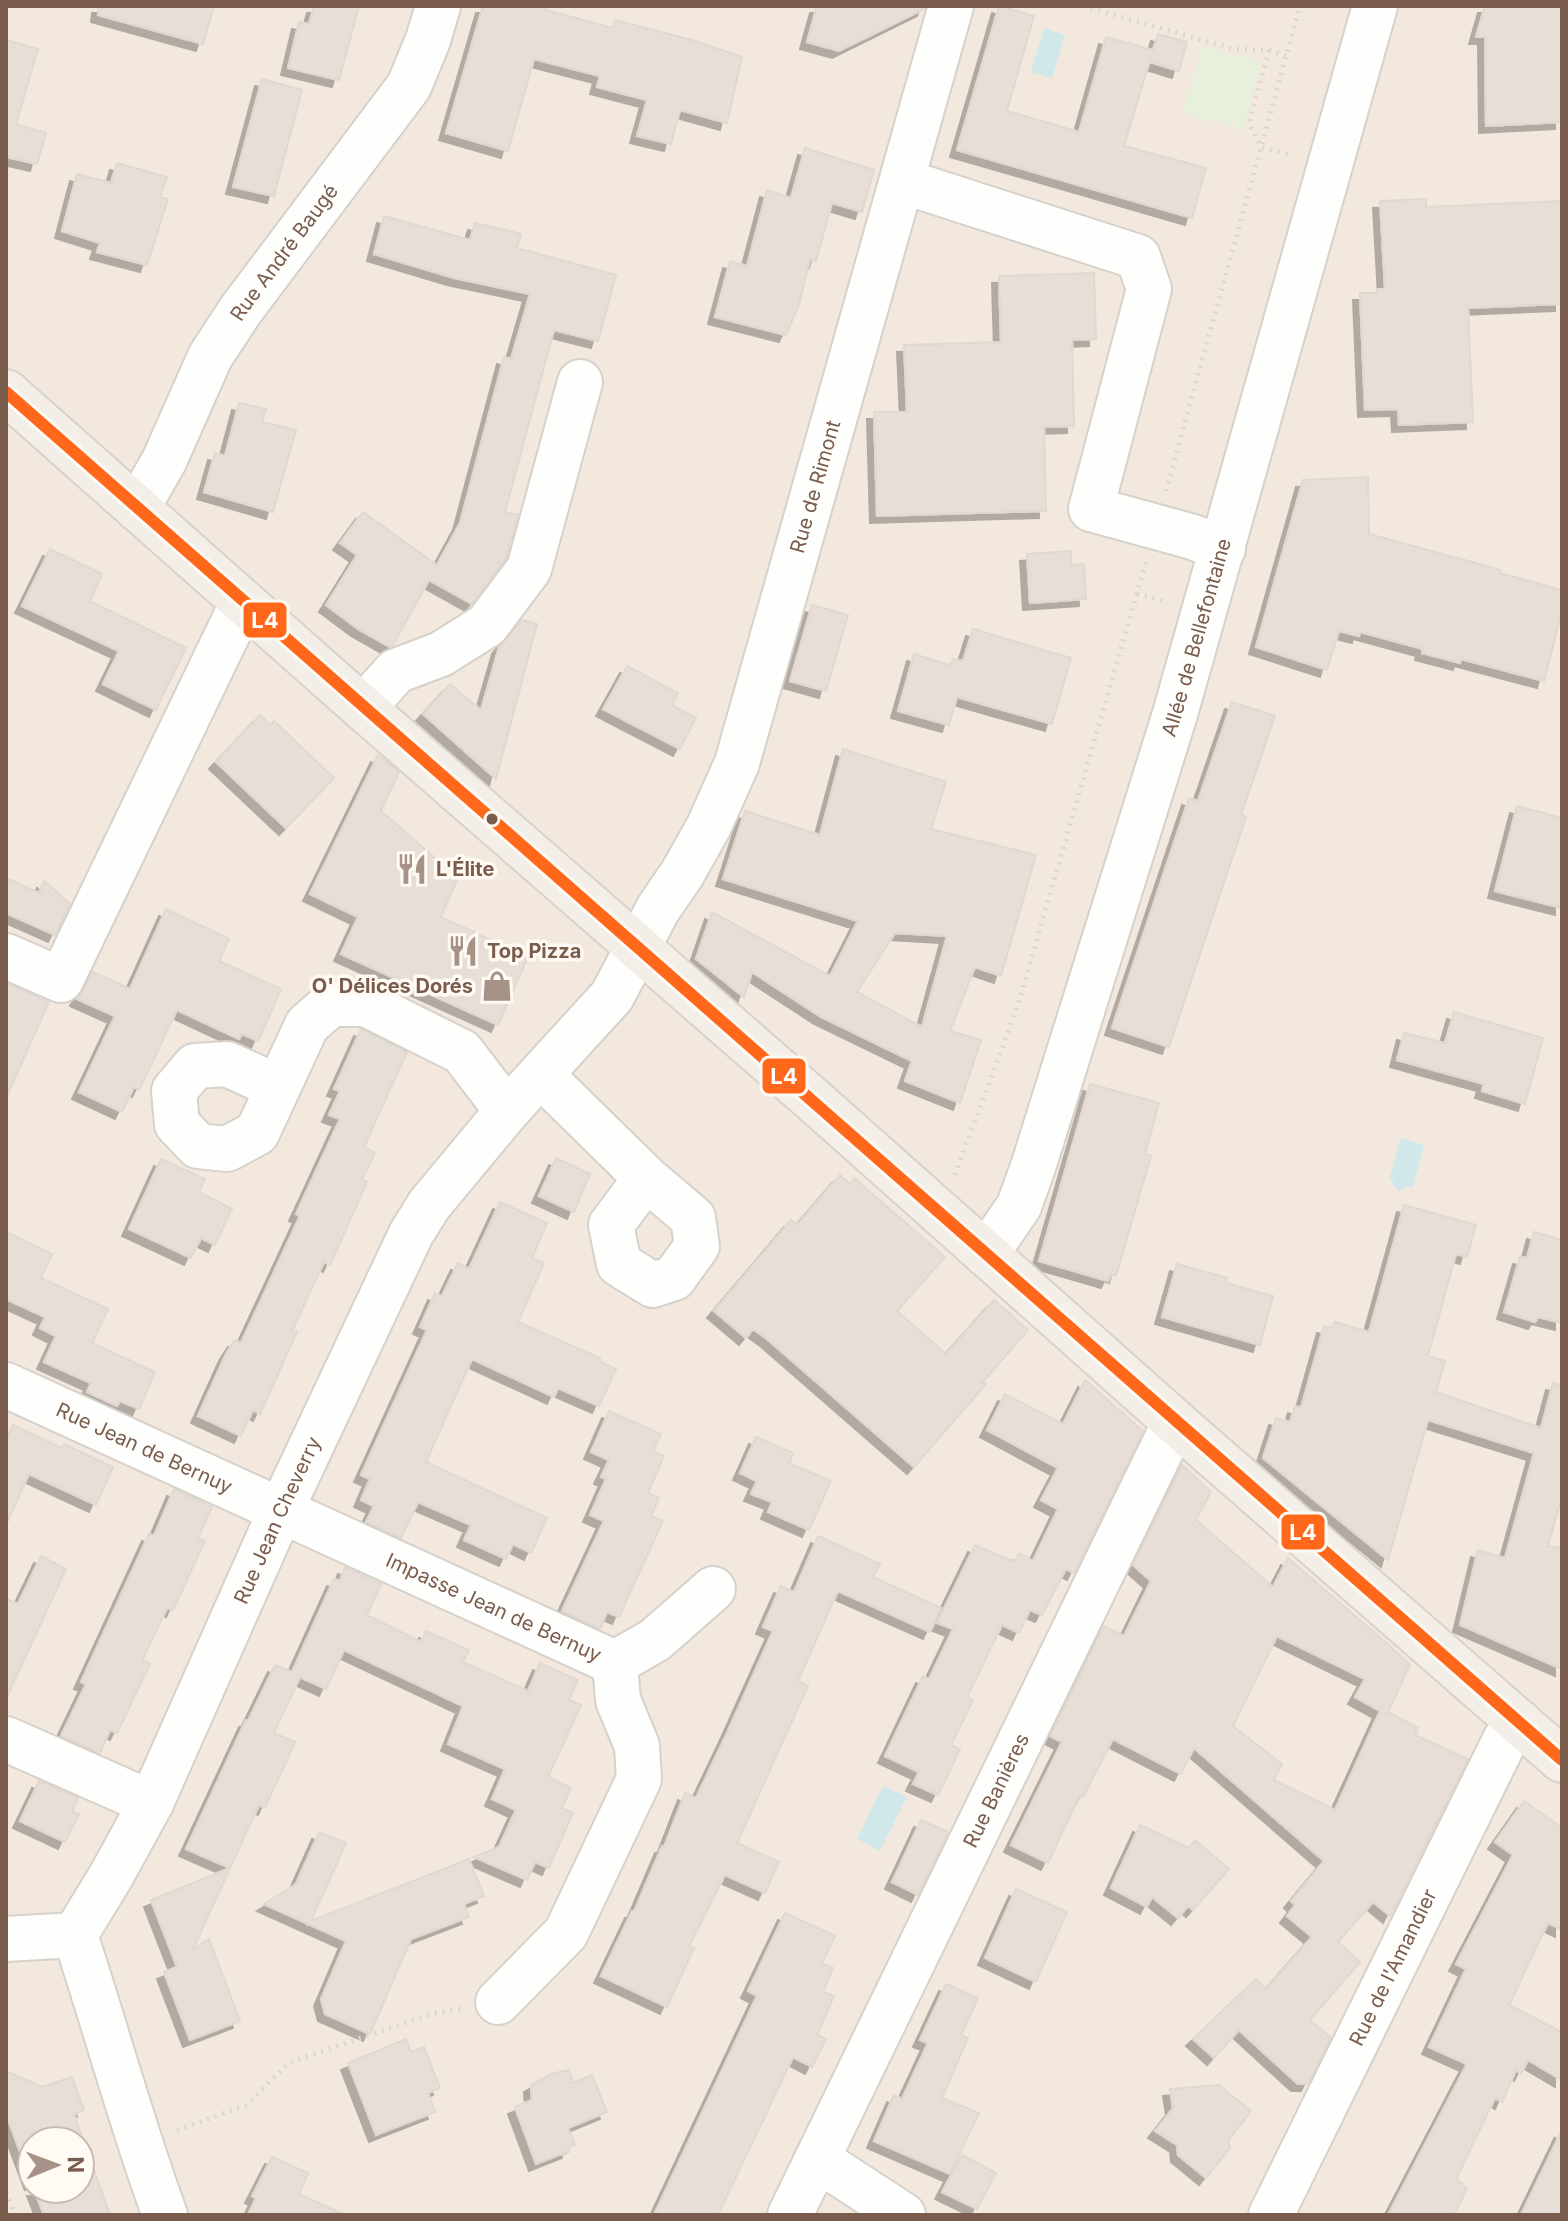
<svg xmlns="http://www.w3.org/2000/svg" width="1568" height="2221" viewBox="0 0 1568 2221" font-family="Inter,sans-serif">
<defs>
<filter id="shadow"><feDropShadow dx="-7" dy="7" stdDeviation="0" flood-color="#0004"/></filter>
</defs>
<rect width="100%" height="100%" fill="#f9f5f0"/>
<!-- residential -->
<path fill="#f2e8de" fill-rule="evenodd" d="M6,6H1562V2215H6ZM32,2141H80V2189H32Z"/>
<!-- green -->
<path fill="#e7f0db" d="M1202,46L1261,62L1244,129L1183,113Z"/>
<!-- water -->
<path fill="#d0e8ea" d="M1044,28L1065,35L1052,78L1031,72Z
M1401,1138L1424,1145L1413,1187L1408,1186L1399,1191L1394,1186L1393,1181L1389,1180Z
M883,1786L907,1797L880,1851L857,1839Z"/>
<!-- building -->
<path fill="#e6ded7" stroke="#e2d8d2" stroke-width="2" fill-rule="evenodd" filter="url(#shadow)" d="M99,6H214L203,44L98,15Z
M314,6H359L339,80L288,68L299,22L309,24Z
M483,6H548L546,10L613,28L615,20L692,40L742,57L727,123L680,110L671,144L637,136L647,100L597,87L600,76L534,59L508,151L446,133Z
M817,6H925L924,9L839,51L807,42Z
M999,6L1034,16L1007,111L1079,132L1106,37L1153,50L1158,34L1187,42L1179,71L1150,62L1151,57L1124,146L1206,168L1192,218L957,150Z
M1485,6H1562V122L1486,126L1485,37H1476Z
M6,40L38,49L16,124L46,133L37,164L6,157Z
M262,79L302,90L274,196L233,187Z
M805,148L874,170L862,212L832,203L816,261L810,259L799,305L786,335L715,317L730,261L747,266L767,190L791,198Z
M117,163L167,177L160,197L168,199L147,265L97,252L100,243L62,231L77,174L111,183Z
M1426,199V207L1562,201V304L1468,308L1473,422L1399,425L1398,409L1365,410L1360,293H1377V289H1385L1380,201Z
M384,216L470,240L475,223L521,234L517,248L616,275L598,341L554,330L505,512L518,515L506,558L472,604L429,580L393,645L390,647L358,629L326,605L357,555L340,543L363,512L437,565L460,523L504,357L511,359L530,294L454,278L374,254Z
M1094,273L1096,339L1072,340L1074,426L1044,427L1046,511L877,516L874,412H907L904,345L1001,342L999,276Z
M239,403L266,409L262,422L296,430L273,512L204,492L215,453L225,456Z
M1368,477L1369,534L1501,570L1500,573L1562,590V611L1544,681L1461,659L1460,663L1422,653L1423,649L1360,632L1359,636L1339,631L1327,670L1256,647L1303,480Z
M50,549L102,574L90,601L186,648L156,710L103,684L119,651L22,606Z
M1071,551V565L1084,564L1086,599L1030,603L1027,554Z
M812,605L848,615L826,691L790,681Z
M522,620L537,624L496,779L423,714L450,684L481,710L499,647Z
M973,629L1071,658L1052,724L957,697L949,725L898,711L914,654L950,665L953,659L963,661Z
M627,666L678,693L672,705L696,718L680,749L603,709Z
M1232,702L1275,716L1241,815L1246,817L1169,1047L1112,1028L1189,798L1198,801Z
M260,715L271,725L274,721L334,778L286,828L216,762Z
M843,749L946,782L931,829L1036,855L1001,976L975,967L950,1031L981,1040L960,1103L905,1081L912,1061L821,1017L752,972L744,997L696,959L712,912L830,976L858,921L723,879L745,811L820,835ZM895,933L947,936L922,1027L857,992Z
M378,755L399,772L381,811L458,878L441,917L528,957L498,1025L341,954L358,917L310,894Z
M1517,806L1562,818V908L1495,891Z
M6,878L39,893L44,881L70,904L55,935L6,913Z
M166,909L229,939L219,961L281,989L258,1041L242,1034L239,1039L177,1010L139,1090L134,1087L122,1112L79,1092L115,1016L77,999L93,972L130,989Z
M6,983L49,1002L6,1098Z
M1454,1012L1543,1038L1525,1104L1482,1091L1484,1084L1397,1060L1404,1033L1445,1043Z
M361,1029L407,1052L364,1147L375,1153L362,1179L367,1182L330,1265L324,1262L292,1331L297,1332L260,1414L253,1410L241,1436L198,1416L226,1354L235,1340L241,1343L300,1216L296,1214L340,1119L329,1115L340,1091L334,1089Z
M1090,1084L1159,1103L1145,1154L1151,1156L1116,1276L1111,1274L1108,1281L1039,1261Z
M556,1158L590,1174L574,1212L539,1196Z
M161,1159L205,1179L199,1192L232,1209L215,1245L201,1238L191,1258L129,1229Z
M840,1175L850,1184L854,1178L945,1257L897,1311L946,1354L994,1300L1028,1330L982,1383L986,1384L914,1467L767,1339L753,1329L746,1338L714,1311L791,1220L797,1225Z
M500,1202L547,1223L532,1258L544,1263L518,1322L600,1358L599,1361L616,1369L599,1406L558,1388L554,1397L472,1359L426,1462L547,1518L531,1553L513,1544L506,1559L464,1540L471,1525L418,1502L401,1538L366,1522L374,1506L361,1500L370,1479L361,1475L427,1330L420,1327L435,1293L442,1296L458,1263L469,1269Z
M1404,1205L1476,1225L1467,1257L1456,1254L1428,1356L1445,1361L1436,1392L1541,1428L1553,1383L1562,1385V1496L1548,1546L1562,1548V1669L1460,1625L1478,1550L1505,1558L1534,1453L1428,1420L1388,1560L1263,1458L1276,1418L1290,1422L1295,1406L1301,1408L1324,1326L1332,1328L1335,1322L1369,1332Z
M6,1232L52,1254L41,1278L108,1309L92,1343L155,1372L139,1409L120,1401L117,1406L87,1392L91,1383L44,1362L56,1336L40,1328L45,1317L6,1299Z
M1534,1232L1562,1240V1323L1538,1317L1535,1322L1504,1312L1520,1257L1527,1258Z
M1177,1264L1227,1278L1226,1283L1273,1296L1260,1345L1162,1317Z
M1085,1380L1143,1431L1074,1573L1066,1569L1042,1615L1030,1610L1019,1633L1002,1625L967,1697L973,1700L951,1745L960,1749L938,1795L913,1784L919,1772L885,1756L923,1676L929,1679L953,1629L937,1623L975,1545L1014,1562L1019,1553L1033,1561L1058,1509L1041,1500L1058,1468L987,1430L1005,1394L1063,1424Z
M609,1411L661,1434L653,1451L664,1456L648,1493L659,1498L651,1516L663,1521L619,1617L607,1612L600,1629L562,1611L604,1521L590,1515L606,1479L601,1477L609,1460L591,1452Z
M13,1425L62,1448L64,1444L113,1467L96,1505L29,1474L6,1525V1440Z
M756,1437L793,1453L789,1463L831,1481L809,1530L768,1512L772,1502L751,1494L757,1481L740,1473Z
M1182,1465L1211,1492L1196,1520L1273,1587L1288,1558L1391,1647L1410,1665L1388,1712L1418,1728L1415,1735L1468,1759L1390,1916L1373,1902L1338,1942L1360,1962L1310,2020L1331,2038L1308,2084H1298L1239,2030L1214,2058L1193,2039L1256,1979L1266,1989L1312,1937L1287,1916L1295,1905L1291,1901L1324,1861L1194,1748L1181,1774L1113,1739L1083,1797L1080,1795L1048,1863L1011,1845L1062,1742L1050,1736L1104,1626L1124,1636L1151,1581L1133,1565ZM1277,1636L1365,1679L1355,1697L1380,1711L1335,1810L1274,1780L1282,1764L1233,1726Z
M174,1489L212,1507L198,1538L205,1541L173,1610L167,1608L142,1661L150,1664L117,1733L110,1730L100,1753L61,1736L86,1684L81,1682L149,1534L154,1536Z
M818,1536L880,1564L873,1577L941,1608L930,1632L838,1591L798,1681L808,1686L737,1843L779,1862L765,1893L725,1875L689,1946L694,1948L667,2007L601,1976L632,1911L634,1912L662,1846L664,1847L685,1793L696,1798L728,1731L773,1631L763,1627L773,1604L781,1586L794,1592Z
M41,1556L66,1569L6,1699V1599L18,1604Z
M345,1567L381,1584L367,1615L421,1642L426,1631L469,1650L463,1662L528,1691L540,1663L578,1680L569,1700L581,1705L548,1777L571,1788L562,1808L573,1813L549,1868L535,1862L527,1880L474,1857L499,1847L516,1810L492,1799L505,1769L448,1744L463,1706L344,1650L326,1689L300,1677L274,1733L295,1742L265,1808L259,1805L193,1949L209,1939L240,2021L190,2040L164,1972L177,1967L151,1900L230,1868L186,1849L246,1720L248,1721L275,1665L292,1672L334,1579L340,1581Z
M39,1781L78,1798L72,1811L79,1814L65,1842L20,1821Z
M1524,1801L1562,1828V1930L1548,1923L1509,2005L1562,2032V2080L1528,2060L1521,2074L1516,2070L1502,2102L1495,2098L1456,2179L1467,2188L1454,2215H1388L1467,2064L1429,2047L1466,1969L1456,1964L1513,1855L1495,1842Z
M921,1820L948,1832L918,1895L892,1882Z
M1140,1825L1189,1848L1195,1840L1229,1869L1193,1910L1188,1906L1178,1918L1152,1897L1147,1907L1111,1888Z
M319,1832L346,1843L311,1921L469,1859L484,1896L464,1904L469,1917L411,1939L370,2034L325,2014L321,1999L346,1941L264,1904L296,1884Z
M1016,1889L1067,1912L1036,1982L985,1958Z
M785,1913L835,1936L822,1963L833,1968L823,1992L834,1996L817,2035L826,2039L812,2067L793,2057L718,2215H654L757,1996L748,1991Z
M946,1984L978,1998L961,2035L968,2038L942,2098L979,2113L950,2174L874,2141L894,2095L902,2099L928,2043L920,2040Z
M406,2039L411,2052L424,2047L440,2088L428,2093L435,2112L376,2135L348,2063Z
M569,2070L573,2083L592,2075L607,2112L568,2128L575,2145L568,2148L569,2151L536,2164L515,2107L532,2100L531,2085L551,2074Z
M6,2071L42,2087L72,2077L84,2110L74,2114L110,2215H44L34,2189H80V2141H32V2184L9,2122L6,2120Z
M1219,2085L1251,2111L1228,2141L1230,2148L1206,2178L1178,2155L1177,2145L1155,2131L1173,2108L1170,2089Z
M1562,2130V2215H1521Z
M962,2155L996,2173L977,2209L942,2192Z
M272,2157L308,2173L299,2194L345,2215H248L256,2198L252,2196Z"/>
<g fill="none" stroke-linecap="round" stroke-linejoin="round">
<defs>
<g id="minor">
<path d="M902,181L1138,257L1149,289L1091,509L1193,537L1223,549"/>
<path id="s1" d="M137,508L164,461L210,357L240,311L409,86L428,40L438,6"/>
<path d="M363,708L396,671L441,654L487,625L529,569L580,382"/>
<path d="M6,956L61,980L243,602"/>
<path d="M541,1075L646,1178L693,1218L697,1246L674,1278L653,1285L619,1264L611,1225L646,1178"/>
<path d="M278,1087L227,1064L195,1066L174,1091L177,1124L198,1146L227,1149L257,1133L307,1025L331,1004H366L462,1052L507,1111"/>
<path id="s2" d="M986,1254L1019,1206L1034,1164L1175,714L1375,6"/>
<path id="s3" d="M6,1385L615,1663L618,1700L637,1746L639,1779L566,1933L498,2002"/>
<path d="M615,1663L655,1640L713,1589"/>
<path d="M6,1739L151,1803"/>
<path id="s4" d="M75,1935L111,1876L151,1803L281,1510L411,1234L429,1205L507,1111L612,996L658,909L682,874L709,826L737,763L951,6"/>
<path d="M75,1935C106,2028 131,2123 165,2215"/>
<path d="M6,1939L75,1935"/>
<path d="M817,2159L903,2215"/>
<path id="s5" d="M790,2215L1175,1422"/>
<path id="s6" d="M1271,2215L1505,1740L1519,1722"/>
</g>
<path id="major" d="M6,392L363,708L811,1098L1175,1422L1562,1760"/>
</defs>
<!-- minor casing -->
<use href="#minor" stroke="#d7d1cb" stroke-width="48"/>
<!-- major casing -->
<use href="#major" stroke="#dad1cc" stroke-width="48"/>
<!-- path -->
<path stroke="#dcd5d0" stroke-width="5" stroke-dasharray="2 6" stroke-linecap="butt" d="M1083,6L1234,49L1269,50L1249,123L1261,147L1291,155
M1269,50L1286,56
M1166,491L1300,6
M1137,594L1167,602
M955,1175L1018,1005L1146,562
M177,2130L247,2105L288,2063L434,2013L461,2009
M6,2192L15,2215"/>
<!-- minor -->
<use href="#minor" stroke="#fefefd" stroke-width="44"/>
<!-- major -->
<use href="#major" stroke="#f3eee8" stroke-width="44"/>
<defs>
<path id="bus-1" d="M6,392L1562,1760"/>
</defs>
<!-- bus-1 casing -->
<use href="#bus-1" stroke="#fffaf3" stroke-width="18"/>
<!-- bus-1 -->
<use href="#bus-1" stroke="#ff671b" stroke-width="12"/>
</g>
<!-- icons -->
<defs>
<symbol id="restaurant-bare" viewBox="-9 -9 18 18"><path d="M-5-6h1v4h1v-4h1v4h1v-4h1v5L-1.5 .5V6h-2V.5L-5-1ZM5-6V6H3V1.5H1.5Q1.5-4 5-6Z" fill="#a69286" stroke="#fffaf3" stroke-width="2.5" paint-order="stroke"/></symbol>
<symbol id="shop-bare" viewBox="-9 -9 18 18"><path d="M-5-2.5h2.3a2.7 3.5 0 0 1 5.4 0H5L5.5 6h-11ZM-1.5-2.5h3a1.5 2.3 0 0 0-3 0Z" fill="#a69286" stroke="#fffaf3" stroke-width="2.5" paint-order="stroke"/></symbol>
</defs>
<g fill-rule="evenodd">
<use href="#restaurant-bare" x="390" y="847" width="44" height="44"/>
<use href="#restaurant-bare" x="441" y="929" width="44" height="44"/>
<use href="#shop-bare" x="475" y="964" width="44" height="44"/>
</g>
<!-- markers -->
<circle fill="#7a5c4d" stroke="#fffaf3" stroke-width="3" cx="492" cy="819" r="7"/>
<g text-anchor="middle" stroke-width="7" stroke-linejoin="round" paint-order="stroke">
<!-- street labels -->
<g font-size="20" fill="#7a5c4d" stroke="#fffaf3">
<text dy="7" stroke="none"><textPath href="#s1" startOffset="296">Rue André Baugé</textPath></text>
<text dy="7" stroke="none"><textPath href="#s4" startOffset="1642">Rue de Rimont</textPath></text>
<text dy="7" stroke="none"><textPath href="#s2" startOffset="654">Allée de Bellefontaine</textPath></text>
<text dy="7" stroke="none"><textPath href="#s3" startOffset="152">Rue Jean de Bernuy</textPath></text>
<text dy="7" stroke="none"><textPath href="#s4" startOffset="462">Rue Jean Cheverry</textPath></text>
<text dy="7" stroke="none"><textPath href="#s3" startOffset="536">Impasse Jean de Bernuy</textPath></text>
<text dy="7" stroke="none"><textPath href="#s5" startOffset="472">Rue Banières</textPath></text>
<text dy="7" stroke="none"><textPath href="#s6" startOffset="276">Rue de l'Amandier</textPath></text>
</g>
<!-- poi labels -->
<g font-size="20" font-weight="bold" fill="#7a5c4d" stroke="#fffaf3" text-anchor="start">
<text x="436" y="876">L'Élite</text>
<text x="487" y="958">Top Pizza</text>
<text x="473" y="993" text-anchor="end">O' Délices Dorés</text>
</g>
</g>
<g stroke="#fffaf3" stroke-width="3">
<rect x="242" y="601" width="46" height="38" rx="8" fill="#ff671b"/>
<rect x="761" y="1057" width="46" height="38" rx="8" fill="#ff671b"/>
<rect x="1280" y="1513" width="46" height="38" rx="8" fill="#ff671b"/>
</g>
<g font-size="22" text-anchor="middle" font-weight="bold" fill="#fff">
<text x="265" y="628">L4</text>
<text x="784" y="1084">L4</text>
<text x="1303" y="1540">L4</text>
</g>
<!-- border -->
<rect width="1568" height="2221" fill="none" stroke="#7a5c4d" stroke-width="16"/>
<!-- north arrow -->
<g transform="translate(56 2165) rotate(89)"><circle r="38" fill="#fffaf3" stroke="#cabbb1" stroke-width="2"/>
<path d="M0-6L14 30L0 20L-14 30Z" fill="#a69286"/>
<text y="-12" font-size="22" font-weight="bold" text-anchor="middle" fill="#7a5c4d">N</text>
</g>
</svg>
